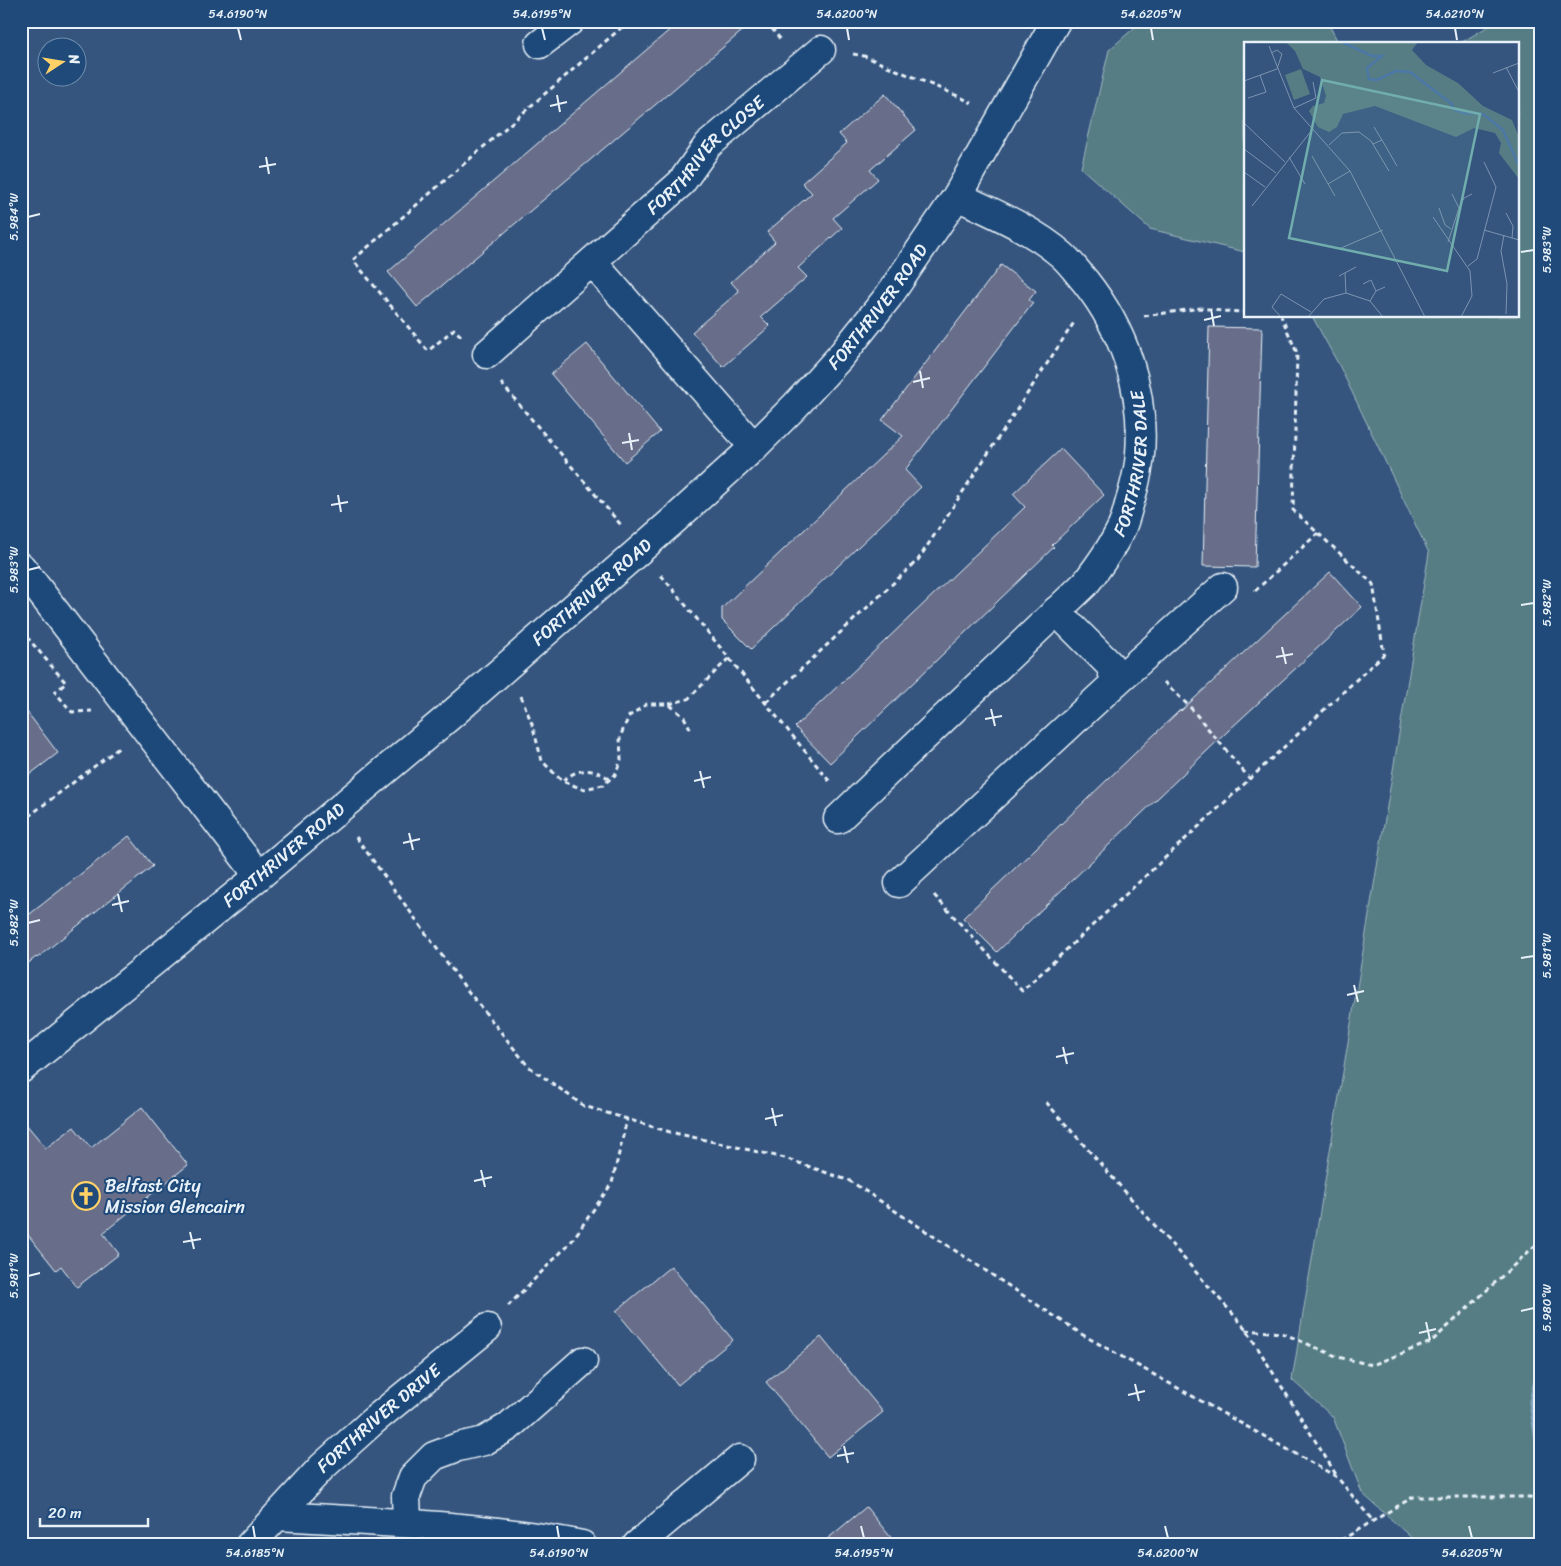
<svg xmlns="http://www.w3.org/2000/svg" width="1561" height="1566" viewBox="0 0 1561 1566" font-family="Sriracha,sans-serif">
<rect width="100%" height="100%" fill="#35557f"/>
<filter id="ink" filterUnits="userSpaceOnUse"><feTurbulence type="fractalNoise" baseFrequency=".02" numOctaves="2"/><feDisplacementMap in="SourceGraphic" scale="10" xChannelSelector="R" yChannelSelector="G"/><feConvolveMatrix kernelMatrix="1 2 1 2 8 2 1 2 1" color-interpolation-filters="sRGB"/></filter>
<g filter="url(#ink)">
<!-- green -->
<path fill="#577d84" stroke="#a0b7be" d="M1142,21H1327L1339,44H1245V252L1150,229L1081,168L1109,50Z
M1497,21H1540V1545H1414L1415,1541L1362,1493L1333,1417L1292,1380L1429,553L1340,367L1312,316H1517V44H1459Z"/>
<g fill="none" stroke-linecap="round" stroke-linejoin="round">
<!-- stream -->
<path stroke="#8aa8c8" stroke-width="11" d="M1540,1377L1534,1402L1540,1439"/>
</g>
<!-- building -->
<path fill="#676e8a" stroke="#e8f1f8" d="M680,21H754L417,307L388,272Z
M885,94L916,130L870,170L878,179L833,218L842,228L798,268L807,277L761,317L770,326L723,367L692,332L739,291L731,282L775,242L767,232L812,193L802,183L847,143L839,134Z
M1001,265L1036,291L1029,300L1033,303L905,470L921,487L751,649L722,620V608L903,436L882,420Z
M1209,327L1262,328L1255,567L1203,566Z
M587,344L660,432L625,462L551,374Z
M1061,449L1104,495L1052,545L1054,547L830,763L795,727L1025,507L1013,494Z
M1330,572L1362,607L1229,730L997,952L963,918L1180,710L1181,711Z
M21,704L58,753L21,781Z
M129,836L153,866L37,958L36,957L21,969V921Z
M142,1107L188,1165L103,1233L119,1254L77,1287L61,1266L56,1270L21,1226V1118L46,1148L74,1127L91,1148Z
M671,1266L733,1340L678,1385L616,1311Z
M821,1337L883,1412L828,1457L766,1382Z
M866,1507L897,1545H820Z"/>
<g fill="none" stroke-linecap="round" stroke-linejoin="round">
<defs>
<g id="minor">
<path d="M540,44L570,21"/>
<path d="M592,262L754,447"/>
<path id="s1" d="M487,354L681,183L708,145L821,50"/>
<path d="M21,567L259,876"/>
<path d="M1116,682L1223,587"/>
<path id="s2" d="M838,819L1085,584C1099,566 1112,548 1122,527C1126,518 1128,507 1131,498C1135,484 1139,468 1140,454C1145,391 1124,330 1085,281C1078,273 1071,263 1062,255C1032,229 993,213 957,196"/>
<path d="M899,883L1116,682L1110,665L1056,611"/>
<path id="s3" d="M21,1069L259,876L451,715L674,520L754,447L795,406L840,357L888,297L957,196L1056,21"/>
<path d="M277,1516C379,1522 481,1525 582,1545"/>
<path d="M407,1523L406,1496L413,1477L434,1456L458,1447L484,1441L508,1427L583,1361"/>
<path id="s4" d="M250,1545L322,1467L373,1421L487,1328"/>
<path d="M637,1545L740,1459"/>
</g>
</defs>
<!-- minor casing -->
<use href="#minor" stroke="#e8f1f8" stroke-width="31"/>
<!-- path -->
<path stroke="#e8f1f8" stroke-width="3" stroke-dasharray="5 4" stroke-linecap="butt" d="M766,21L781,40
M853,54L864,56L960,97L972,103
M1144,316L1201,308L1221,311L1245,312
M461,336L454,329L428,351L353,260L629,21
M501,383L621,525
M661,575L831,783
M1255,591L1318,533
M21,630L66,683L55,692L72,712L92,711
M1164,682L1190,707L1250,779
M521,696L532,724L542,761L562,781L583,789L603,785L615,775L621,760L620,737L629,716L647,704H669L688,699L729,658
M766,702L918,560L1075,321
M670,705L684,717L691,730
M563,780C580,768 591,767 610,779
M21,822L120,747
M356,837L464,986L528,1066L584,1106L670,1132L785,1158L850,1181L1083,1335L1337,1477L1373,1521
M934,895L1022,991L1384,654L1373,584L1293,510L1297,353L1281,316
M1046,1102L1246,1329L1337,1476
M508,1306L571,1242L612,1183L627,1119
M1246,1330L1282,1333L1338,1357L1372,1365L1431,1342L1540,1241
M1333,1545L1413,1497H1530L1540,1501"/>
<!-- minor -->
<use href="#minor" stroke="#1f4a7a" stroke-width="28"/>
</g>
</g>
<!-- ticks -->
<path fill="none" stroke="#e8f1f8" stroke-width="2" d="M238,28L241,40M542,28L545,40M847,28L849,40M1151,28L1153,40M1455,28L1457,40M557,95L560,112M550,106L567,102M266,157L269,174M259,167L276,164M28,217L40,214M1521,252L1534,250M1211,309L1214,326M1204,320L1221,316M920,371L923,388M913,382L930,378M629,433L632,450M622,443L639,440M338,495L341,512M331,505L348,502M28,570L40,567M1521,605L1534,603M1282,647L1286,664M1276,657L1293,654M991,709L995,726M985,719L1002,716M700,771L704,788M694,781L711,777M409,833L413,850M403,843L420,839M118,894L122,912M112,905L129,901M28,923L40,920M1521,958L1534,956M1354,985L1358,1002M1347,995L1364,991M1063,1047L1067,1064M1056,1057L1074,1053M772,1108L776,1126M765,1119L783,1115M481,1170L485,1187M474,1181L492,1177M190,1232L194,1249M183,1242L201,1239M28,1276L40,1273M1521,1311L1534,1308M1426,1322L1430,1340M1419,1333L1436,1329M1135,1384L1139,1401M1128,1395L1145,1391M844,1446L848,1463M837,1456L854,1453M253,1526L255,1538M557,1526L559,1538M861,1526L864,1538M1165,1526L1168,1538M1469,1526L1472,1538"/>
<!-- icons -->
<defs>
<symbol id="church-ring" viewBox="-11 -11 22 22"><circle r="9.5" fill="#1f4a7a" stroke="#ffd166" stroke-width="1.5"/><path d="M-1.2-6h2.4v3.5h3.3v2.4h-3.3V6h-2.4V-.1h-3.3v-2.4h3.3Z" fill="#ffd166"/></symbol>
</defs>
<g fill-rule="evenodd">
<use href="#church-ring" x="70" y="1180" width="32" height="32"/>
</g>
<g text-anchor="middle" stroke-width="4" stroke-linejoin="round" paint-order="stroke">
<!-- street labels -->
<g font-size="18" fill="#e8f1f8" stroke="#1f4a7a">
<text dy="6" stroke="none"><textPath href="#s1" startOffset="296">FORTHRIVER CLOSE</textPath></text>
<text dy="6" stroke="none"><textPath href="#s3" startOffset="1149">FORTHRIVER ROAD</textPath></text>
<text dy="6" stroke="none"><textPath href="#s2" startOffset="474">FORTHRIVER DALE</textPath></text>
<text dy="6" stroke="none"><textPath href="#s3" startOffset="744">FORTHRIVER ROAD</textPath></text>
<text dy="6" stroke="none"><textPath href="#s3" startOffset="339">FORTHRIVER ROAD</textPath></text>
<text dy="6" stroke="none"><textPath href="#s4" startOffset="181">FORTHRIVER DRIVE</textPath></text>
</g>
<!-- poi labels -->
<g font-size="18" fill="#e8f1f8" stroke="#1f4a7a" text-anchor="start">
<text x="105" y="1192">Belfast City<tspan x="105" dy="21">Mission Glencairn</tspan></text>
</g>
</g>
<!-- overview -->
<g transform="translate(1244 42)">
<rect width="275" height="275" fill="#35557f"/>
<path d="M42,0H174L168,8L182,23L214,41L239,64L268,78L275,95V137L255,111L257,101L251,91L230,86L212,95L131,64L99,72L93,85L85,90L74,85L65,69L69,64L80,61L82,54L76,35L59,27L51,9ZM57,27L66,52L50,58L41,33Z" fill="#577d84"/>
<path fill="none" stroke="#4c78a8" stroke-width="2.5" d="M98,0L128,14H138L123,26L125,37L133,38L152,29L166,30L208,62L209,67L219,71L239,72L259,88L275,124"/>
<path fill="none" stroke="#7d93af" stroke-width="1" d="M25,4L50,66L106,129L181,275M262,25L275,50M249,31L275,21M0,39L33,27L38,12L33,8L27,11M4,56L22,50L16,33M50,66L72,56L69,40M0,81L41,120M130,85L138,98M129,102L138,98L153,124M85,103L98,91L115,90L127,99L145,129M0,107L32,131M68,114L91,154M45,115L61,142M0,130L21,145M84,142L106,129M208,152L215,166M8,164L68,88M195,166L201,183L207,187M262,171L269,184L268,196M189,175L226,229L228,254L217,275M240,188L275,198M260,193L257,209L263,242L262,272M204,200L215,166L220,156L228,152M97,206L139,188M224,224L233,217L252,145L240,120M101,231L102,251M95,234L112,225M119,242L127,238L132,249M126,259L132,249L141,245M37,275L28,265L37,252L67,270M64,275L80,257L102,251L126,259L139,275"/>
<path fill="#71adac" fill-opacity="0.15" stroke="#71adac" stroke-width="2.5" d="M78,38L236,72L203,229L45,196Z"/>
<rect width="275" height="275" fill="none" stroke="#e8f1f8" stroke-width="2.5"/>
</g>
<!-- margin -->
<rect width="1561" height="1566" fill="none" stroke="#1f4a7a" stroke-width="55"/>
<!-- north arrow -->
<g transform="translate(62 62) rotate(78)"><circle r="24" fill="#1f4a7a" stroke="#6f8dac"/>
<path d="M0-4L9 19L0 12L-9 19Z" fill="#ffd166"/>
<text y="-8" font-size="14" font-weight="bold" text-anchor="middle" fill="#e8f1f8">N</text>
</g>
<!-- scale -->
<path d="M40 1518v8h108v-8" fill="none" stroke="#e8f1f8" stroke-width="2.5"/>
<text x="48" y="1518" font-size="15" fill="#e8f1f8" stroke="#1f4a7a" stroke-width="4" paint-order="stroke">20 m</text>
<rect x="28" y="28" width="1506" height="1510" fill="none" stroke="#e8f1f8" stroke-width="2"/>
<g font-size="12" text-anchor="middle" fill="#e8f1f8">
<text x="238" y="18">54.6190°N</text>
<text x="542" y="18">54.6195°N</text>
<text x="847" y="18">54.6200°N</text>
<text x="1151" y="18">54.6205°N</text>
<text x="1455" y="18">54.6210°N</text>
<text transform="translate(14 217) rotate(-90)" y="4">5.984°W</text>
<text transform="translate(1547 250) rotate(-90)" y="4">5.983°W</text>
<text transform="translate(14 570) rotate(-90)" y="4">5.983°W</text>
<text transform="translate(1547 603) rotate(-90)" y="4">5.982°W</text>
<text transform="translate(14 923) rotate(-90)" y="4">5.982°W</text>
<text transform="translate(1547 956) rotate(-90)" y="4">5.981°W</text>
<text transform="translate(14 1276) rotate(-90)" y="4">5.981°W</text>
<text transform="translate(1547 1308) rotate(-90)" y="4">5.980°W</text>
<text x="255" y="1557">54.6185°N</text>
<text x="559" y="1557">54.6190°N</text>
<text x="864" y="1557">54.6195°N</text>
<text x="1168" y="1557">54.6200°N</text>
<text x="1472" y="1557">54.6205°N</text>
</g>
</svg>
